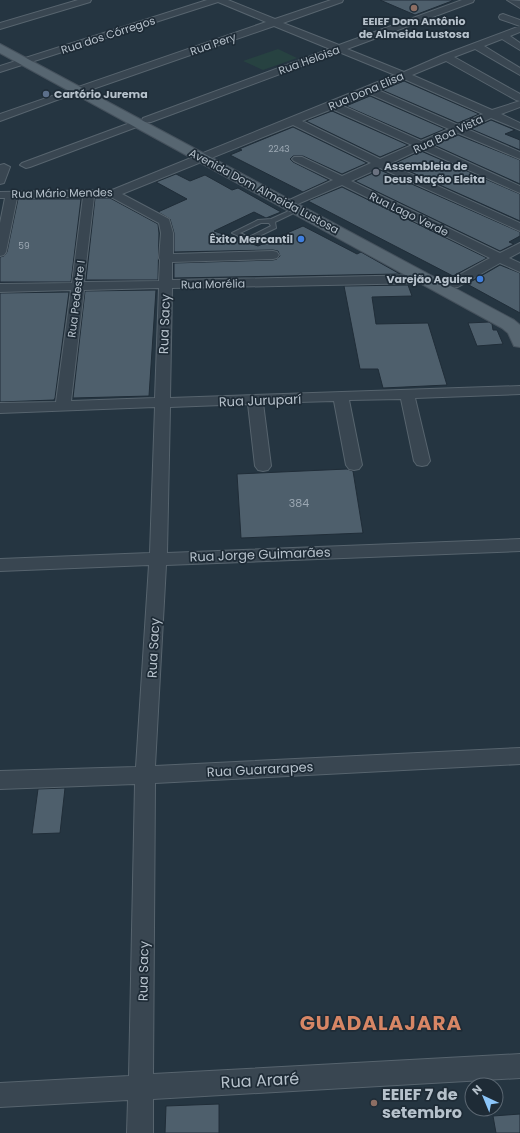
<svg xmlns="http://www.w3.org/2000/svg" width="520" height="1133" viewBox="0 0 520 1133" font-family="Poppins,sans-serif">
<rect width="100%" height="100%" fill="#253541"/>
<!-- green -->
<path fill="#274241" d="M278,49L297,58L263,70L243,61Z"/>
<!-- building -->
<path fill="#4e5f6c" stroke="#202d38" d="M380,0H452V1L415,15Z
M404,81L479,114L458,123L382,90Z
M370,96L445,129L421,139L346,106Z
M332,111L408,145L380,157L306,121Z
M491,120L515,130L505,134L520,140V150L471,129Z
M293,127L367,163L342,174L303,156H293L290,159L293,162L329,180L303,192L230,155L242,150L239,149Z
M458,135L520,160V184L434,145Z
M421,151L520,194V221L393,164Z
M380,170L520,232V236L509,242L514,244L500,251L355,181Z
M176,174L190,181L205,175L232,190L238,188L281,212L266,218L254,212L214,231L258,246L303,226L357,254L361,252L400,274L174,278V263L273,260L277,259L280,256L278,251L273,250L174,252V233L170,219L158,212L187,199L156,182Z
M342,187L487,258L453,276L308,201Z
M95,198H110L158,224L159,233L158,280H86Z
M18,199H81L71,282H0V257L4,256L7,252Z
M500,265L520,273V313L467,284Z
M408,285L412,296L372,297L376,324L428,323L447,385L383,388L378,369H360L344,286Z
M156,290L149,396L73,398L85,291Z
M69,292L55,398L54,400L0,402V293Z
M489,322L492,324L493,330H497L503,344L477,346L468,323Z
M347,469L353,471L363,533L241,538L237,474Z
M65,788L60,833L32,834L38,789Z
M219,1104V1133H165L166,1106Z
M520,1114V1133H496L493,1116Z"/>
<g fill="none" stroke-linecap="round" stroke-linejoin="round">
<defs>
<path id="lane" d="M298,207L301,209L300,210L275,222L276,228L251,240H247L232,233L258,220L271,219ZM261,223H269L271,226L249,237L240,233Z"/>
<path id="street" d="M78,0H91L90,2L0,29V23Z
M207,0H228L275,19L331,0H343L342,2L283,23L339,45L462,0H474L473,2L347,49L404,72L443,55L520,26V32L510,36L520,43V50L502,39L484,46L520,68V75L475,49L454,57L520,94V107L501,114L520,123V130L491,118L467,129L520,152V159L458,133L430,145L520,186V193L421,149L389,164L520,223V231L380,168L351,181L500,253L520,243V252L509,258L520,263V272L500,263L458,287H448L447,284L448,281L490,258L342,185L293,206H285L283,204L285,202L333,180L294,161L292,159L294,157H302L342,176L371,163L293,125L122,194L169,219L173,233V254L273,251L277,252L279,255L277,258L273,259L172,262V280L425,275L430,276L431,279L430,282L425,283L172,288L170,398L520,386V394L415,398L430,461L427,465L422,466L417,465L414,461L401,399L349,400L362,465L359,469L354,470L349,469L346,465L334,401L263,403L271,466L268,470L263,471L258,470L255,466L248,404L170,407L167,553L520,539V551L166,565L155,766L520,748V764L155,783L153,1074L520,1054V1078L153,1099V1133H127L128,1100L0,1107V1083L129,1076L135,784L0,789V771L136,767L149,565L0,571V559L150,553L155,407L0,413V403L56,402L71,290L0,292V284L72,283L83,197L17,198L6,252L4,255L0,256V223L5,198H0V192L112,190L395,75L339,52L151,122H143L142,120L143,118L330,49L274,26L90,90H84L0,121V114L266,22L218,2L0,72V66ZM446,61L516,100L520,101L492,110L412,75ZM404,79L483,114L458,125L378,90ZM370,94L449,129L421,141L341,105ZM332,109L412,145L380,159L302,121ZM94,197H111L159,223L161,233L159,258L160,260L159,281L84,282ZM159,288L155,398L71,401L84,290Z
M507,0L520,1V8Z
M503,14L520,20V26L500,19L499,17L500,15Z
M138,120L142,121L143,123L142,125L30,167L26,168L20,165L22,163Z
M4,164L10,167L4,183L0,184V165Z"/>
<path id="primary" d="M0,44L514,320L520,325V347L514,346L508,333L502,328L0,53Z"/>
</defs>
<!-- lane casing -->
<use href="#lane" stroke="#57646e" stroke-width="2"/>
<!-- street casing -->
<use href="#street" stroke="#57646e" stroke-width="2"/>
<!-- primary casing -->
<use href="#primary" stroke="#46525d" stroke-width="2"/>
<!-- lane -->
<use href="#lane" fill="#394651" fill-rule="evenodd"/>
<!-- street -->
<use href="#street" fill="#394651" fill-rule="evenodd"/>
<!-- primary -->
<use href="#primary" fill="#576671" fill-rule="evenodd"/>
</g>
<!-- markers -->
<g fill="#8d6e63" stroke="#1e2b36" stroke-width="1.5">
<circle cx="414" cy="8" r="4"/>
<circle cx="374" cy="1103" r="4"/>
</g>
<circle fill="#5c6f8a" stroke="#1e2b36" stroke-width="1.5" cx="46" cy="94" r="4"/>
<circle fill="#6b7280" stroke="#1e2b36" stroke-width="1.5" cx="376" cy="172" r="4"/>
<g fill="#3f7fe0" stroke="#1e2b36" stroke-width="1.5">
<circle cx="301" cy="239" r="4"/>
<circle cx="480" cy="279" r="4"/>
</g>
<g text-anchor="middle" stroke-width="3.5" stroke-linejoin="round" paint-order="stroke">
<!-- far-number labels -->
<g font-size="9" fill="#9ca8b3">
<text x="279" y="152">2243</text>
<text x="24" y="249">59</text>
</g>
<!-- far-poi labels -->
<g font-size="11" font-weight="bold" fill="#b6c1cb" stroke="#1e2b36" text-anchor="start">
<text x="414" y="25" text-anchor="middle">EEIEF Dom Antônio<tspan x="414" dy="13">de Almeida Lustosa</tspan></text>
<text x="54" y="98">Cartório Jurema</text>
<text x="384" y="170">Assembleia de<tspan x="384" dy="13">Deus Nação Eleita</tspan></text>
<text x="293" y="243" text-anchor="end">Êxito Mercantil</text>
<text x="472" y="283" text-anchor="end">Varejão Aguiar</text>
</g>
<!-- far-street labels -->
<g font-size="11" fill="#b6c1cb" stroke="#1e2b36">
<text transform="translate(108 35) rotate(-18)" y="4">Rua dos Córregos</text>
<text transform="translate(213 44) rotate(-19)" y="4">Rua Pery</text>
<text transform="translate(309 60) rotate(-20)" y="4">Rua Heloisa</text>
<text transform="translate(366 91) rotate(-23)" y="4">Rua Dona Elisa</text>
<text transform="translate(448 134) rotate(-25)" y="4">Rua Boa Vista</text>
<text transform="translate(264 191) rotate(28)" y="4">Avenida Dom Almeida Lustosa</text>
<text transform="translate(62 193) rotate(-1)" y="4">Rua Mário Mendes</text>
<text transform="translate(409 214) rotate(26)" y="4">Rua Lago Verde</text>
<text transform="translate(213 284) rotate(-1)" y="4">Rua Morélia</text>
<text transform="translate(76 299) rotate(-83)" y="4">Rua Pedestre I</text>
</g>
<!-- number labels -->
<g font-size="11" fill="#9ca8b3">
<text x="299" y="507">384</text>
</g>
<!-- street labels -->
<g font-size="13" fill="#b6c1cb" stroke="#1e2b36">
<text transform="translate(164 324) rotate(-88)" y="5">Rua Sacy</text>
<text transform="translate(260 400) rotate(-2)" y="5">Rua Juruparí</text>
<text transform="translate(260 554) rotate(-2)" y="5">Rua Jorge Guimarães</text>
<text transform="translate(153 648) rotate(-87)" y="5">Rua Sacy</text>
<text transform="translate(260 769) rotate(-3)" y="5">Rua Guararapes</text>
<text transform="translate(143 971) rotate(-89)" y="5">Rua Sacy</text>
</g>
<!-- near-street labels -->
<g font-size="16" fill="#b6c1cb" stroke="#1e2b36">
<text transform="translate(260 1080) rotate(-3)" y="6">Rua Araré</text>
</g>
<!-- near-poi labels -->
<g font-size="16" font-weight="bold" fill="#b6c1cb" stroke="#1e2b36" text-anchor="start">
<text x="382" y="1100">EEIEF 7 de<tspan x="382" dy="18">setembro</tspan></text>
</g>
<!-- near-district labels -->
<g font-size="20" font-weight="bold" letter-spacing="1" fill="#d78665" stroke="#1e2b36">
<text x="381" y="1030">GUADALAJARA</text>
</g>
</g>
<!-- north arrow -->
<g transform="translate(484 1097) rotate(316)"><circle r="19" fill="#1e2b36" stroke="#5b6772"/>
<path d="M0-3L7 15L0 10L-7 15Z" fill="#8cc6fa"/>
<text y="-6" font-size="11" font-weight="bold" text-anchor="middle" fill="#b6c1cb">N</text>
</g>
</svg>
